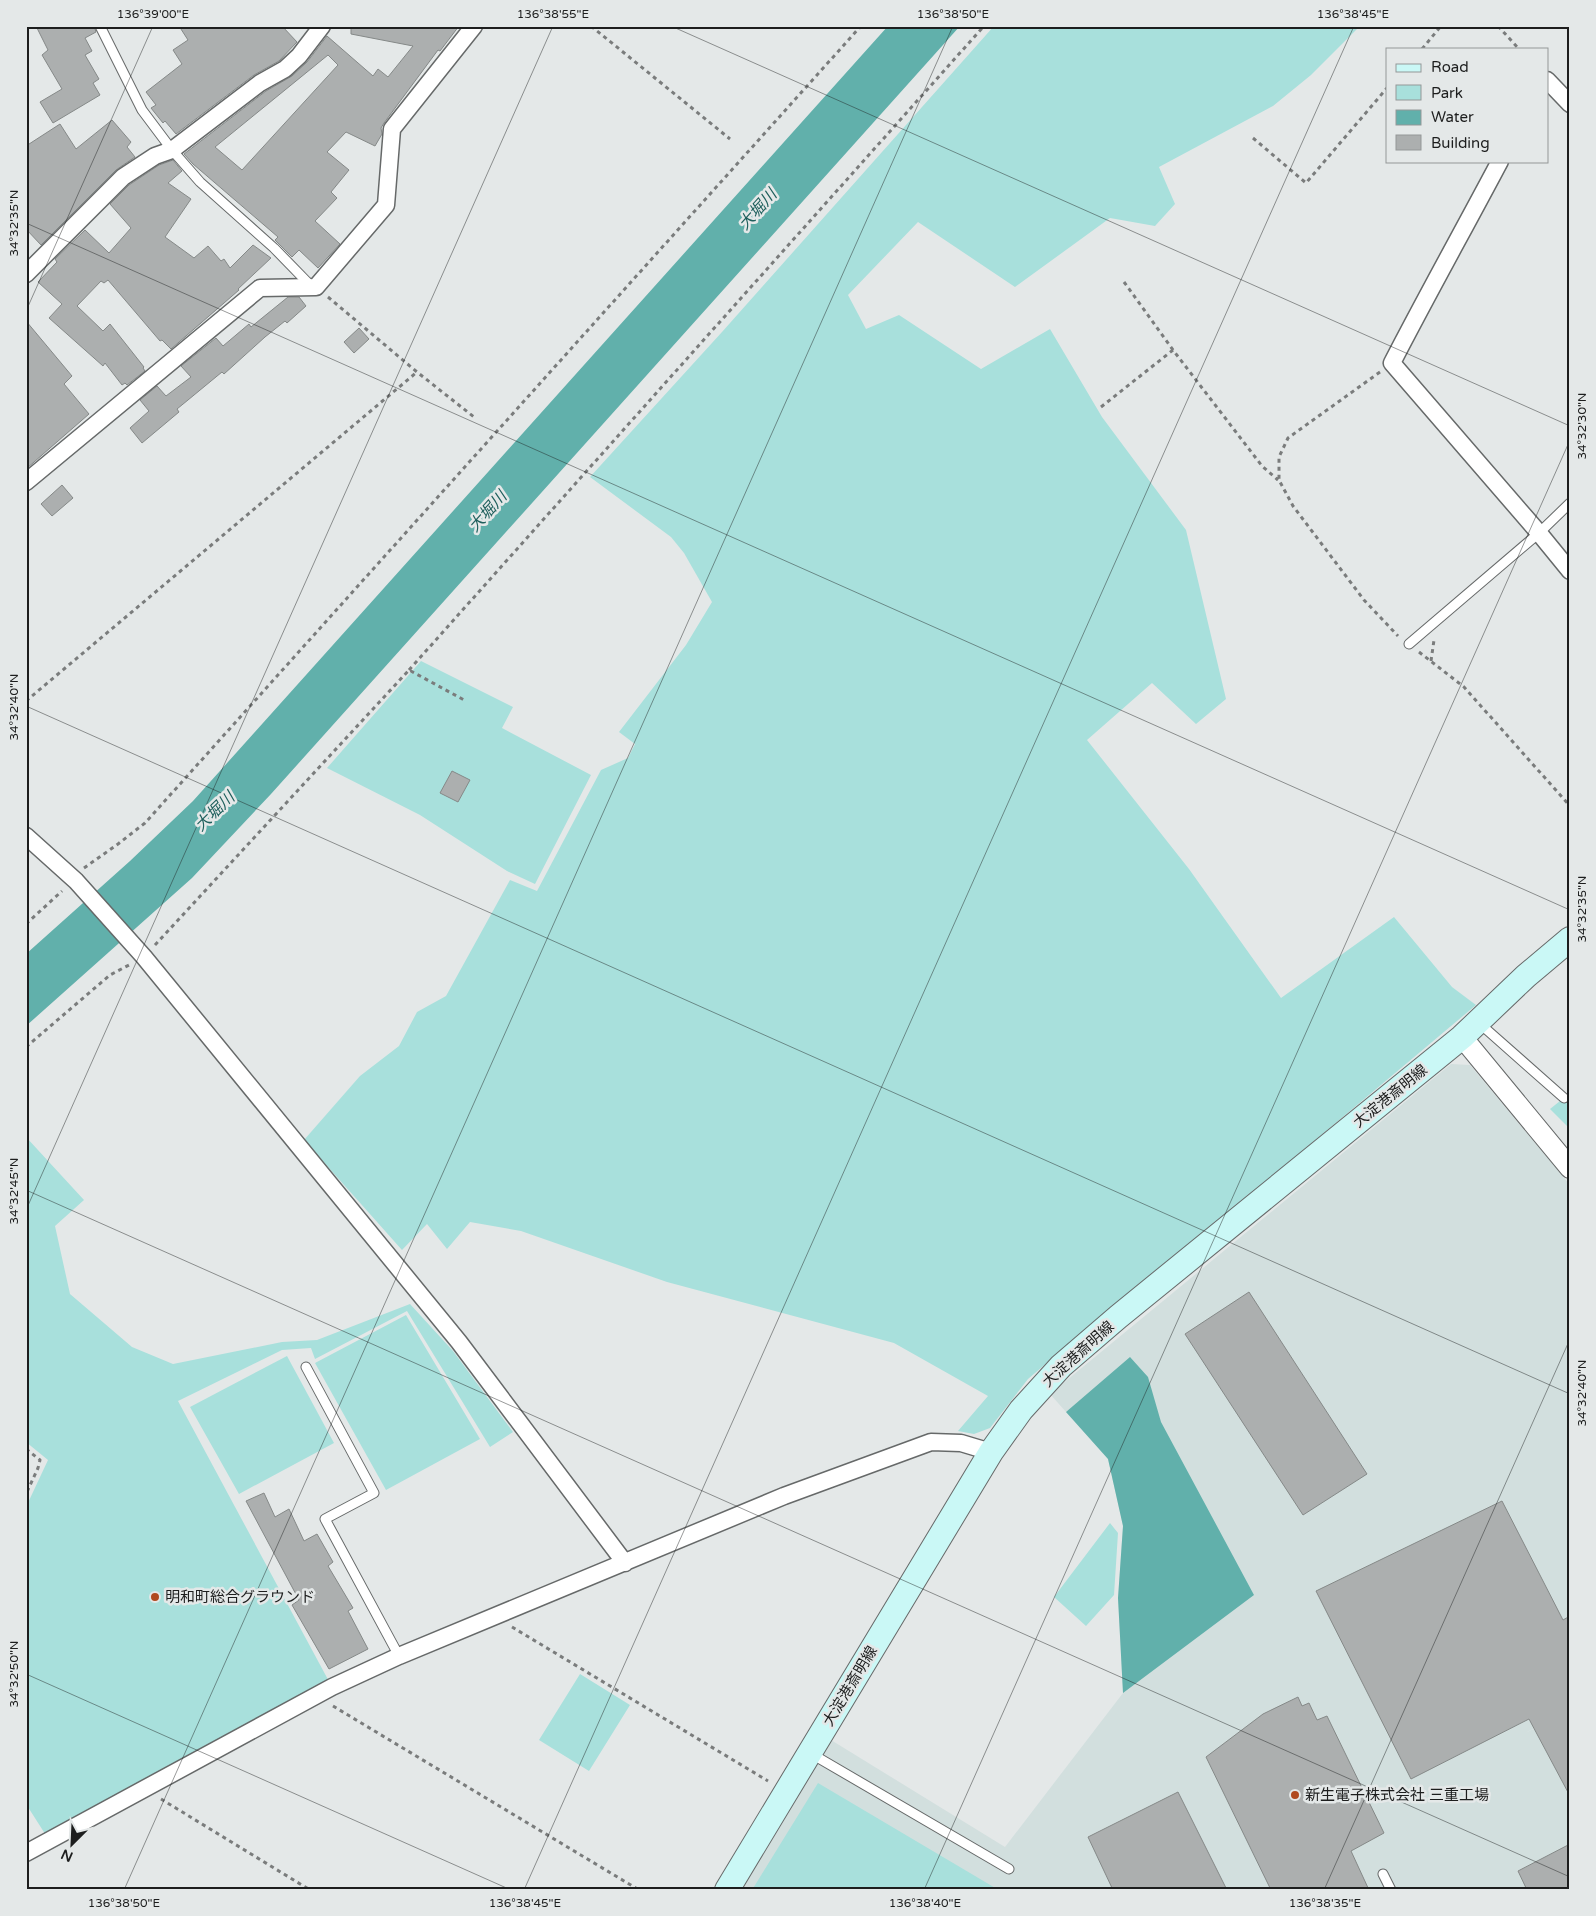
<svg xmlns="http://www.w3.org/2000/svg" width="1596" height="1916" viewBox="0 0 1596 1916" font-family="'Varela Round','Noto Sans JP',sans-serif">
<rect width="100%" height="100%" fill="#e4e8e8"/>
<!-- built -->
<path fill="#d2dfde" d="M1451,1064L1470,1065L1570,1185V1710L1525,1733L1570,1712V1890H741L831,1740L1005,1847L1123,1693L1118,1598L1123,1526L1108,1459L1050,1394Z"/>
<!-- green -->
<path fill="#a8e0dc" d="M994,26H1360L1311,75L1273,106L1159,167L1175,204L1155,226L1110,218L1015,287L918,222L848,295L866,329L899,315L981,369L1050,329L1102,417L1186,530L1226,699L1196,724L1152,683L1087,740L1189,869L1281,998L1394,917L1452,987L1476,1005L1262,1185L1151,1274L1028,1379L990,1428L974,1434L958,1431L988,1396L894,1343L667,1282L521,1231L470,1222L447,1249L427,1224L402,1250L304,1140L360,1076L399,1046L417,1012L446,996L510,880L537,891L601,770L628,758L635,744L619,732L686,645L712,602L684,553L671,537L590,477L722,332Z
M421,661L513,707L502,728L591,775L535,884L507,871L420,815L327,768Z
M1570,1093V1129L1550,1109Z
M26,1137L84,1200L55,1226L70,1294L132,1347L173,1364L282,1342L317,1340L410,1304L453,1351L513,1432L490,1447L407,1311L315,1359L311,1348L282,1350L178,1401L332,1687L49,1840L26,1804V1507L48,1460L26,1442Z
M406,1315L480,1439L386,1490L315,1363Z
M287,1356L334,1443L239,1494L190,1407Z
M1110,1523L1118,1533L1114,1595L1086,1626L1054,1597Z
M580,1674L630,1705L589,1771L539,1740Z
M818,1783L997,1889L752,1890Z"/>
<!-- water -->
<path fill="#61b0ab" d="M888,26H960L271,794L192,878L26,1026V954L130,861L193,801Z
M1130,1357L1148,1377L1161,1422L1254,1595L1123,1693L1118,1598L1123,1526L1108,1459L1066,1412Z"/>
<!-- building -->
<path fill="#acafaf" stroke="#858988" fill-rule="evenodd" d="M36,26H94L96,32L85,38L92,51L85,55L99,79L93,83L100,95L53,123L40,102L62,89L42,55L48,50Z
M179,26H282L297,42L279,61L254,75L176,134L165,121L163,123L151,108L156,105L146,92L182,64L173,50L188,40Z
M351,26H459L440,51L438,50L384,123L381,128L382,134L375,146L346,132L327,152L349,170L331,192L337,198L315,221L340,244L318,268L299,250L292,257L275,240L278,237L193,164L184,154L266,91L292,76L307,62L327,36L373,76L378,69L388,77L413,46L351,34ZM328,55L338,65L242,170L215,147Z
M112,120L131,142L127,147L135,157L116,170L41,245L26,229V146L60,124L76,149Z
M173,160L182,171L168,183L191,199L165,237L194,258L208,246L221,261L224,259L230,268L253,245L271,258L238,289L239,290L171,349L162,340L160,341L108,280L104,283L101,281L77,306L103,331L110,324L144,367L143,368L145,371L127,385L125,383L122,385L105,363L103,366L49,318L62,304L38,282L57,262L55,259L85,230L109,253L131,228L110,204L129,185L159,165Z
M288,297H299L306,306L287,323L285,321L265,337L224,374L222,372L188,400L177,409L179,412L142,443L130,428L149,411L140,400L157,386L166,396L191,377L181,366L216,338L223,346L249,324L251,327Z
M26,321L72,376L64,384L89,414L26,469Z
M359,328L369,339L354,353L344,342Z
M62,485L73,498L52,516L41,504Z
M452,771L470,780L458,802L440,793Z
M1249,1292L1367,1474L1303,1515L1185,1334Z
M264,1493L275,1517L289,1509L304,1541L317,1534L333,1562L328,1566L353,1608L348,1611L368,1649L329,1669L292,1605L299,1600L246,1501Z
M1502,1501L1563,1620L1570,1616V1796L1529,1719L1411,1779L1316,1591Z
M1298,1697L1302,1706L1309,1703L1317,1720L1327,1716L1384,1833L1351,1851L1369,1890H1271L1206,1757L1263,1714Z
M1178,1792L1227,1890H1113L1088,1837Z
M1570,1844V1890H1527L1518,1871Z"/>
<g fill="none" stroke-linecap="round" stroke-linejoin="round">
<defs>
<path id="service" d="M100,26L142,110L172,150L200,182L274,248L312,287
M1409,644L1539,533L1570,503
M1478,1022L1564,1098
M306,1367L374,1493L325,1519L399,1656
M810,1753L1009,1869
M1383,1874L1391,1890"/>
<path id="minor" d="M1547,80L1570,104
M1500,161C1464,229 1427,295 1392,363L1539,533L1570,571
M26,274L123,177L155,156L172,150L260,83L285,69L299,56L322,26
M26,482L260,288L316,287L386,205L392,129L474,26
M26,836L76,881L144,957L459,1342L625,1563
M26,1853L332,1687L399,1656L784,1496L931,1442L961,1443L991,1452"/>
<path id="tertiary" d="M1462,1037L1570,1168"/>
<path id="secondary" d="M727,1890L991,1452L1021,1410L1061,1366L1118,1317L1462,1037L1526,976L1570,939"/>
</defs>
<!-- service casing -->
<use href="#service" stroke="#666969" stroke-width="11"/>
<!-- minor casing -->
<use href="#minor" stroke="#666969" stroke-width="19"/>
<!-- tertiary casing -->
<use href="#tertiary" stroke="#666969" stroke-width="22"/>
<!-- secondary casing -->
<use href="#secondary" stroke="#666969" stroke-width="26"/>
<!-- path -->
<path stroke="#7a7c7c" stroke-width="3" stroke-dasharray="4 4" stroke-linecap="butt" d="M591,26L730,139
M1498,26L1519,49
M1422,49L1441,26
M1253,138L1306,183L1387,88
M1124,282L1173,350
M328,297L417,372L474,417
M1380,372L1288,438L1279,457V480L1293,506L1364,600L1398,636
M1101,407L1173,350L1262,466L1278,480
M1419,652L1464,687L1570,806
M1431,661L1434,640
M409,670L984,26
M26,701L417,372
M84,868L118,844L145,823L861,26
M26,924L62,891
M155,945L409,670L466,701
M26,1047L110,975L129,965
M26,1449L40,1460L38,1468L26,1494
M512,1627L768,1781
M333,1706L639,1890
M161,1799L310,1890"/>
<!-- service -->
<use href="#service" stroke="#fff" stroke-width="9"/>
<!-- minor -->
<use href="#minor" stroke="#fff" stroke-width="16"/>
<!-- tertiary -->
<use href="#tertiary" stroke="#fff" stroke-width="20"/>
<!-- secondary -->
<use href="#secondary" stroke="#caf8f6" stroke-width="24"/>
</g>
<!-- ticks -->
<path fill="none" stroke="#1d1e1e" stroke-width="1" stroke-opacity="0.45" d="M671,26L1570,426M26,223L1570,910M26,311L153,26M26,706L1570,1394M26,1190L1570,1877M26,1210L553,26M26,1674L511,1890M124,1890L953,26M524,1890L1354,26M924,1890L1570,440M1324,1890L1570,1339"/>
<!-- markers -->
<g fill="#b04a1f" stroke="#e4e8e8" stroke-width="2">
<circle cx="155" cy="1597" r="5"/>
<circle cx="1295" cy="1795" r="5"/>
</g>
<g text-anchor="middle" stroke-width="5" stroke-linejoin="round" paint-order="stroke">
<!-- street labels -->
<g font-size="15" fill="#1d1e1e" stroke="#e4e8e8">
<text transform="translate(1390 1096) rotate(-39)" y="5">大淀港斎明線</text>
<text transform="translate(1078 1354) rotate(-42)" y="5">大淀港斎明線</text>
<text transform="translate(850 1686) rotate(-59)" y="5">大淀港斎明線</text>
</g>
<!-- poi labels -->
<g font-size="15" fill="#1d1e1e" stroke="#e4e8e8" text-anchor="start">
<text x="165" y="1602">明和町総合グラウンド</text>
<text x="1305" y="1800">新生電子株式会社 三重工場</text>
</g>
<!-- water labels -->
<g font-size="16" font-style="italic" fill="#1f605d" stroke="#e4e8e8">
<text transform="translate(757 209) rotate(-48)" y="6">大堀川</text>
<text transform="translate(487 511) rotate(-48)" y="6">大堀川</text>
<text transform="translate(214 811) rotate(-44)" y="6">大堀川</text>
</g>
</g>
<!-- border -->
<rect width="1596" height="1916" fill="none" stroke="#e4e8e8" stroke-width="55"/>
<!-- legend -->
<rect x="1386" y="48" width="162" height="115" fill="#e4e8e8" stroke="#949797"/>
<rect x="1396" y="64" width="25" height="8" fill="#caf8f6" stroke="#949797"/>
<text x="1431" y="72" font-size="15" fill="#1d1e1e">Road</text>
<rect x="1396" y="85" width="25" height="15" fill="#a8e0dc" stroke="#949797"/>
<text x="1431" y="98" font-size="15" fill="#1d1e1e">Park</text>
<rect x="1396" y="110" width="25" height="15" fill="#61b0ab" stroke="#949797"/>
<text x="1431" y="122" font-size="15" fill="#1d1e1e">Water</text>
<rect x="1396" y="135" width="25" height="15" fill="#acafaf" stroke="#949797"/>
<text x="1431" y="148" font-size="15" fill="#1d1e1e">Building</text>
<!-- north arrow -->
<g transform="translate(72 1844) rotate(204)" stroke="#e4e8e8" stroke-width="4" paint-order="stroke">
<path d="M0-4L9 19L0 12L-9 19Z" fill="#1d1e1e"/>
<text y="-8" font-size="14" font-weight="bold" text-anchor="middle" fill="#1d1e1e">N</text>
</g>
<rect x="28" y="28" width="1540" height="1860" fill="none" stroke="#1d1e1e" stroke-width="2"/>
<g font-size="12" text-anchor="middle" fill="#1d1e1e">
<text x="153" y="18">136°39'00"E</text>
<text x="553" y="18">136°38'55"E</text>
<text x="953" y="18">136°38'50"E</text>
<text x="1353" y="18">136°38'45"E</text>
<text transform="translate(14 223) rotate(-90)" y="4">34°32'35"N</text>
<text transform="translate(1582 426) rotate(-90)" y="4">34°32'30"N</text>
<text transform="translate(14 707) rotate(-90)" y="4">34°32'40"N</text>
<text transform="translate(1582 909) rotate(-90)" y="4">34°32'35"N</text>
<text transform="translate(14 1191) rotate(-90)" y="4">34°32'45"N</text>
<text transform="translate(1582 1393) rotate(-90)" y="4">34°32'40"N</text>
<text transform="translate(14 1674) rotate(-90)" y="4">34°32'50"N</text>
<text x="124" y="1907">136°38'50"E</text>
<text x="525" y="1907">136°38'45"E</text>
<text x="925" y="1907">136°38'40"E</text>
<text x="1325" y="1907">136°38'35"E</text>
</g>
</svg>
